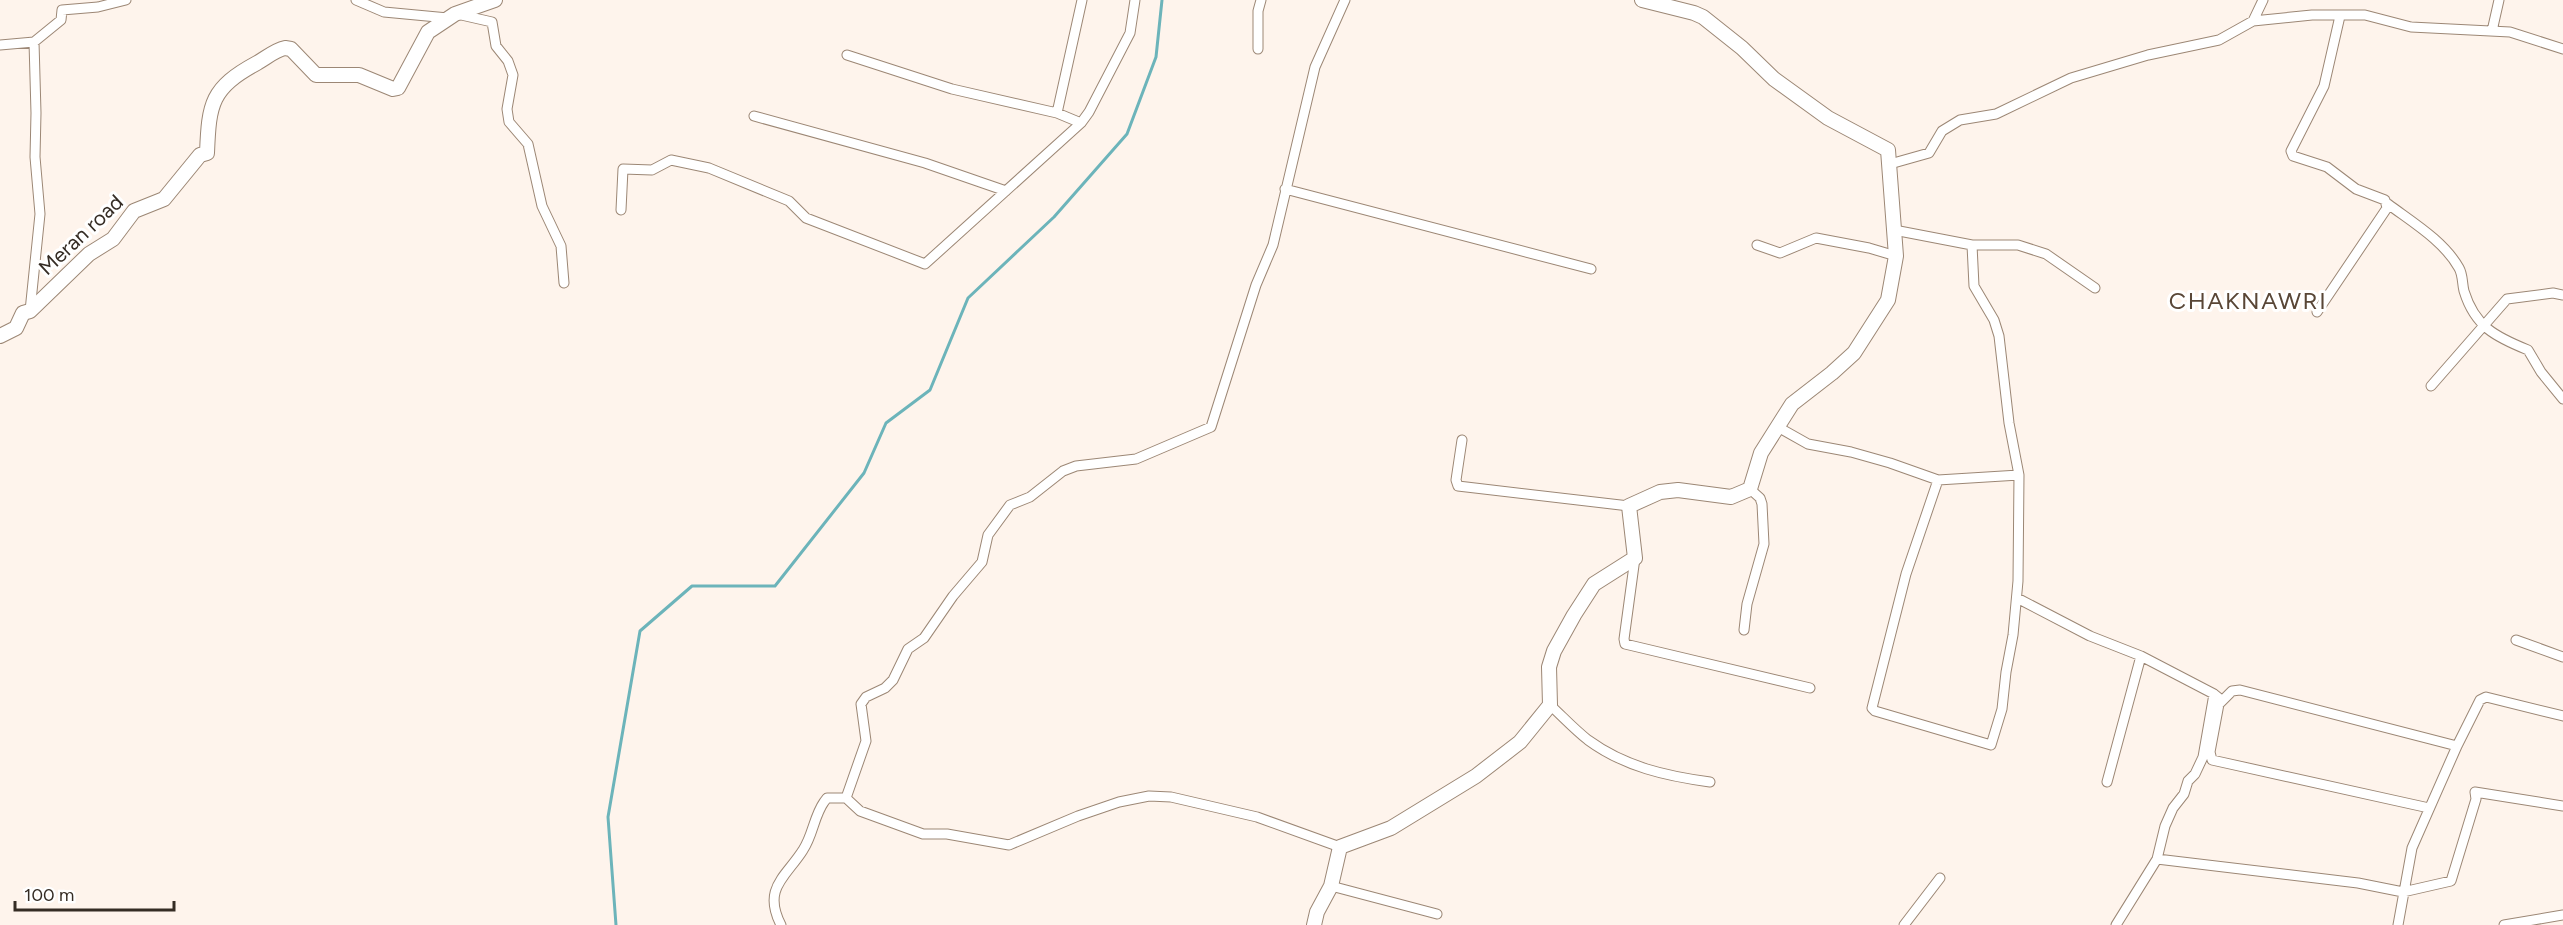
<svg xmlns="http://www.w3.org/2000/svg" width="2563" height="925" viewBox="0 0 2563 925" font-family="Figtree,sans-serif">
<rect width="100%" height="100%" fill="#fef4ec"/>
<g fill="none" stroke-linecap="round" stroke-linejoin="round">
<!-- stream -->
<path stroke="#6cb4ba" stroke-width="3" d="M616,925L608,817L640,631L692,586H775L864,473L886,423L930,390L968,298L1054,217L1127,134L1156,57L1162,0"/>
<defs>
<path id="street" d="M356,0L384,12L448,18
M457,14L492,22L496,46L508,61L513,75L507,109L509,122L528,144L542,206L561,246L564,283
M2253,21L2263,0
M2492,31L2499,0
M0,45L34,42L61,20L62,10L98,7L126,0
M1258,49V11L1261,0
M847,55L952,89L1057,113L1081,123
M1057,113L1082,0
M754,116L925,163L1006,191
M1890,164L1929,153L1942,131L1960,120L1996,114L2071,78L2148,55L2219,40L2253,21L2312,15H2365L2411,27L2510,32L2563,49
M1285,189L1591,269
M2388,204C2412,222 2444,241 2459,268C2463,275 2462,283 2464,291C2475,327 2496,337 2528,350L2541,372L2563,399
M621,210L623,169L652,170L671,160L709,168L789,201L806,218L925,264L1081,123L1089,112L1130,33L1135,0
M1894,230L1972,245H2018L2046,254L2095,288
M1757,245L1780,253L1816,238L1869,248L1896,256
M30,311L40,214L35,157L36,113L34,42
M2317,312L2387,208L2385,200L2356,189L2327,167L2293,156L2291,151L2324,86L2340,16
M2431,386L2507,299L2553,293L2563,295
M1776,426L1808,444L1851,452L1890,463L1938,480L1906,574L1872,708L1875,711L1991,745L2002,709L2006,672L2013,635L2018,581L2019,475L2009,423L1999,336L1994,320L1974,286L1972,245
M1462,440L1456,480L1458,486L1629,506
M1938,480L2019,475
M1635,558L1624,639L1625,644L1810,688
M2017,598L2090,636L2141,656L2214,694L2219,698V704L2210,752L2212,760L2429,808
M1744,630L1747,604L1764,544L1762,504L1760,498L1750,489
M2516,640L2563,657
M2219,704L2232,691L2240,690L2457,746
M1550,705C1562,716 1575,730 1588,740C1625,767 1666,776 1710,782
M2107,782L2141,656
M846,798L860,811L923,834H947L1009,845L1078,816L1119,802L1149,796L1171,797L1257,817L1340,847
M2157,859L2358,883L2403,892L2451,881L2476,799L2475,792L2563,806
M1331,886L1437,914
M781,925C762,888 786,877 803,850C813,835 814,816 824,802L827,798H846L866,741L861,704L866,697L885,688L893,680L908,649L924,638L953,596L982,562L988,535L1010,505L1030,497L1063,471L1076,466L1136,459L1211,427L1256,285L1273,245L1315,67L1345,0
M1904,925L1940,878
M2116,925L2157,859L2165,826L2173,808L2184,794L2188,781L2195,774L2203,757L2214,694
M2398,925L2412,848L2457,746L2480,700L2486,697L2563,716
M2504,925L2563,915"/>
<path id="secondary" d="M0,336L16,328L23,313L30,311L89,254L113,239L134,211L164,199L200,155L207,153C209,103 211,88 257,63C266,58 275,50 285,48L291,49L316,75H359L393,89L398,88L428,32L455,14L495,0
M1314,925L1317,912L1331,886L1340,847L1391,828L1476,776L1520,742L1550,705L1549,667L1554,651L1574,615L1594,584L1635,558L1629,506L1660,492L1678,490L1731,497L1750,489L1761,453L1792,404L1832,373L1854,353L1888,300L1896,256L1888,150L1828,118L1774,79L1742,48L1703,17L1694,13L1642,0"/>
</defs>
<!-- street casing -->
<use href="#street" stroke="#9c8775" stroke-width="11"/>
<!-- secondary casing -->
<use href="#secondary" stroke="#9c8775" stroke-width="16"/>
<!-- street -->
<use href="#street" stroke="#fff" stroke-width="9"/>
<!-- secondary -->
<use href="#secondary" stroke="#fff" stroke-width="14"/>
</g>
<g text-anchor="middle" stroke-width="6" stroke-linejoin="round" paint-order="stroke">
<!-- street labels -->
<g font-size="21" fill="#352c24" stroke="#fff">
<text transform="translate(81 235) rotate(-43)" y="7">Meran road</text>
</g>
<!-- quarter labels -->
<g font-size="24" letter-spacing="1.5" fill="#594636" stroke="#fff">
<text x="2248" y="309">CHAKNAWRI</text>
</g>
</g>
<!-- scale -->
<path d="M15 901v9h159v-9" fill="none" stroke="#352c24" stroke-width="3"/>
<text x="24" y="901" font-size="18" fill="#352c24" stroke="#ffffff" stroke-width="4.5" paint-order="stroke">100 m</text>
</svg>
